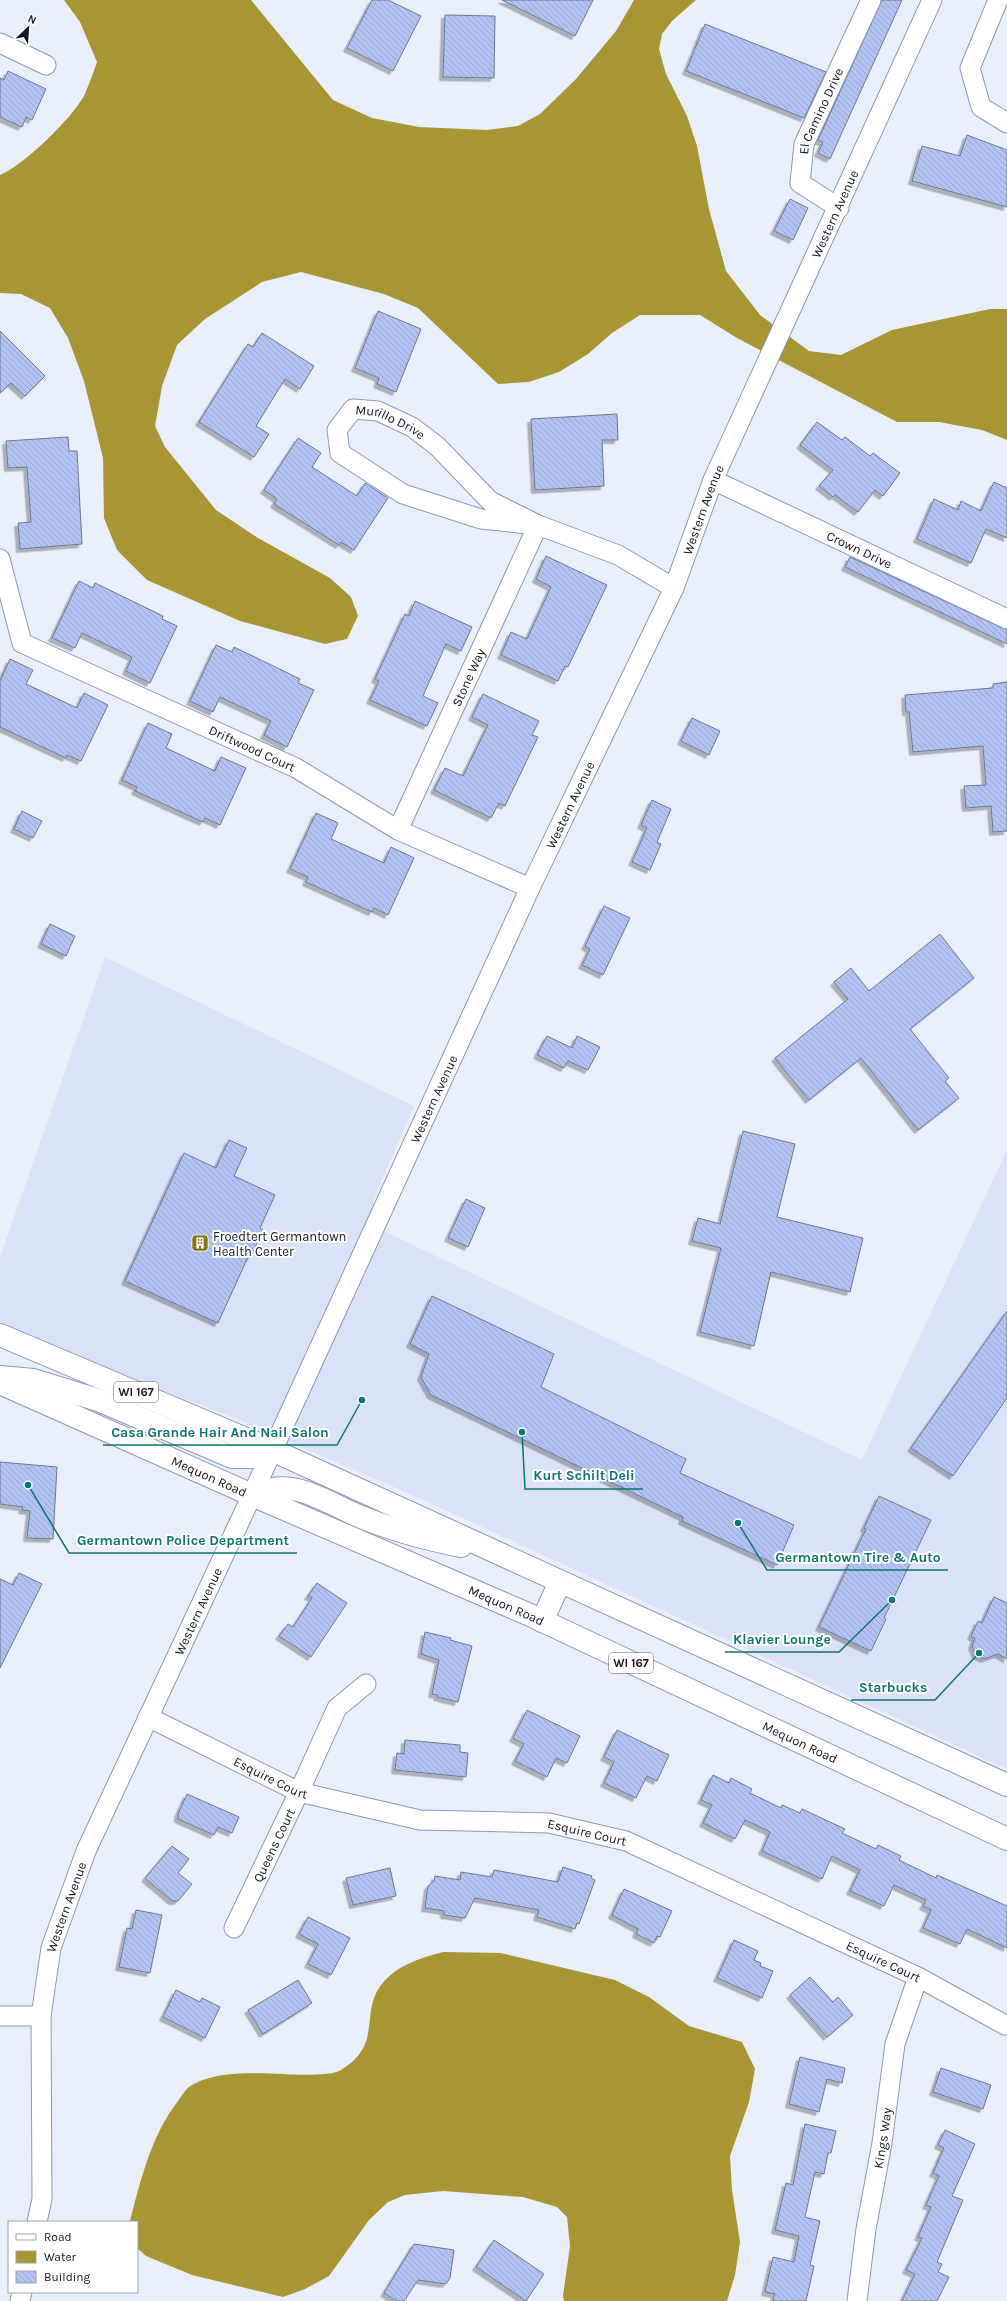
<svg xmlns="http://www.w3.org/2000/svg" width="1007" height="2301" viewBox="0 0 1007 2301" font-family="Karla,sans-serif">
<defs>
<pattern id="building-back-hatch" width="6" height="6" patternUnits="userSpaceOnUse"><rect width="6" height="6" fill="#b1c3f3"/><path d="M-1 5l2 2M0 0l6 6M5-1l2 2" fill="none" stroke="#97a7d0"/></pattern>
<filter id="shadow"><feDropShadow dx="-3.5" dy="3.5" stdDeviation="0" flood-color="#0004"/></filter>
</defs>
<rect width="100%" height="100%" fill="#e9eefb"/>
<!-- built -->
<path fill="#d9e2f9" d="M105,957L414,1106L374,1198L372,1210L367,1223L862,1460L1007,1150V1769L419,1498L230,1416L100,1367L0,1325V1257Z"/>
<!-- water -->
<path fill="#a89634" d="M64,0H251L333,100L372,118L419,127L487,130L518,126L540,114L576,79L616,31L634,0H696L672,21L662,34L659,49L666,74L687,116L697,146L709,209L726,271L760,315L809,351L841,355L892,330L990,309H1007V440L982,430L939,422H897L737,338L700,315H640L612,333L588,354L559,372L529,382L498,384L418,308L384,294L301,272L262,282L205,319L177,345L162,386L155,426L165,447L216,510L258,538L330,578L351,597L358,616L347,639L325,644L240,621L147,580L117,550L104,518L103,458L84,381L68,338L50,308L21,294L0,293V175C24,165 71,119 84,96C89,85 93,73 97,62L80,22Z
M443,1952L501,1953L615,1980L649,1997L689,2026L742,2042L755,2069L749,2102L730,2156L732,2190L740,2242L735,2275L727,2301H564L563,2296L570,2246L567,2217L557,2207L523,2197L443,2191L405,2195L388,2202L369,2220L329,2276L305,2289L283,2297L192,2275L146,2256L137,2248V2222L130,2221C141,2179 151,2136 178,2101C181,2097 185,2090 189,2087C213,2070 256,2073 284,2074C295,2075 333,2076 341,2070C384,2044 359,2012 382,1984C397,1965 421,1958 443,1952Z"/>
<!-- building -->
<path fill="url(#building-back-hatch)" stroke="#6c7793" filter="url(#shadow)" d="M372,0H388L421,16L393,71L347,48Z
M502,0H593L575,36Z
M882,0H902L830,159L818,153L823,142L818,140Z
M445,15L495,16L494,78L443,77Z
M705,24L826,72L804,118L686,71Z
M8,71L46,89L32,120L26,117L22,127L0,117V78L4,80Z
M967,135L1007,150V207L912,181L922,146L960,156Z
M790,199L808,208L793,240L774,231Z
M378,311L421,329L396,392L377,384L379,378L355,368Z
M0,331L45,376L25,396L11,383L0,393Z
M262,333L314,366L300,389L285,379L256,426L269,434L254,457L199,422L248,344L253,347Z
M617,414L618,440H602L604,486L535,490L531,419Z
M817,422L842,440L845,437L870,456L873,453L900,473L883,496L875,490L858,512L835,495L833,497L819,486L833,470L800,445Z
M68,437L69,451H77L82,544L20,549L18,523L31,522L27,467L8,468L6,441Z
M298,438L321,453L312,467L357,496L365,483L388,498L354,550L341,542L339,545L274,504L277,499L264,490Z
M994,482L1007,488V538L986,529L971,563L917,539L934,499L958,510L961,501L981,511Z
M546,556L607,585L568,667L565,666L558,681L501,655L511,632L527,639L551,587L536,579Z
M850,557L1007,630V644L845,567Z
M79,581L93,588L95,583L163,616L162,619L177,626L150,683L126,671L132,657L82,633L75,648L52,638Z
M415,601L472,627L461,651L446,644L423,696L438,703L427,726L370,700L379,681L375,679L405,614L409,616Z
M216,645L232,652L234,647L300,679L298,683L314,690L287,747L264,735L271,721L220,697L213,712L190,701Z
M10,659L33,670L26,684L77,708L84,693L108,705L81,761L67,755L66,758L0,727V681Z
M1007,682V831L993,832L991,806L966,808L964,786L986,785L983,746L913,752L909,712H906L905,695L993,688V684Z
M483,694L539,721L532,735L538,737L505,806L499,803L491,818L434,790L445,768L463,776L488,725L472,717Z
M692,718L720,731L709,755L681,741Z
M148,723L172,734L166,748L215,771L221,757L246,768L220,825L205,818L203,822L135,791L137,787L122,780Z
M652,800L671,809L657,842L661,844L650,870L632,862L647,828L641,825Z
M22,811L42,821L33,838L14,829Z
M316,813L338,823L331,839L384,863L391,847L414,858L388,915L374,908L372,912L306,882L308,877L290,869Z
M604,906L630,918L603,975L582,965L590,949L585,946Z
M50,924L75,936L66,956L41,944Z
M940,934L974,978L910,1029L949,1078L945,1081L959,1098L918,1130L861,1058L809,1100L775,1058L848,999L834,982L851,968L869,991Z
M547,1036L572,1048L577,1036L600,1047L588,1070L568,1061L564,1068L537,1055Z
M743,1131L795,1144L777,1217L863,1238L850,1292L771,1272L754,1346L700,1332L721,1248L692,1241L698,1218L720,1224Z
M229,1140L247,1148L234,1176L275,1195L260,1228L263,1230L250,1258L248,1257L218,1323L125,1281L184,1153L216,1168Z
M466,1199L485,1208L468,1247L448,1238Z
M432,1296L554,1354L541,1387L686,1459L680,1473L794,1525L777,1565L682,1521L683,1517L431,1395L421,1377L429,1354L410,1344Z
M1007,1311V1398L953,1476L911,1448Z
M0,1462L57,1467L53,1539L27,1538L30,1511L22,1510L23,1507L0,1504Z
M879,1496L931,1520L884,1618L886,1619L871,1651L819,1627L866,1529L864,1528Z
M19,1573L42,1584L0,1668V1579L13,1585Z
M317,1583L347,1603L311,1657L279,1636L288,1624L293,1627L312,1598L308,1596Z
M994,1597L1007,1603V1659L998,1654L984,1659L976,1655L972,1646L975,1638L971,1636L978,1621L982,1623Z
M425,1632L451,1638L450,1640L472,1646L458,1702L437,1697L438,1695L432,1694L439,1660L421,1654Z
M527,1710L580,1736L567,1763L556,1758L547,1777L515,1761L524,1744L513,1738Z
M617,1730L669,1755L657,1781L647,1776L636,1798L604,1783L614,1762L604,1757Z
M405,1740L460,1745V1752L468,1753L466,1777L395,1770L397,1753L404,1754Z
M713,1775L729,1783L731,1778L752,1789L750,1793L781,1808L782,1805L800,1813L802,1809L845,1829L842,1833L876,1849L878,1845L901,1856L899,1860L936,1878L937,1875L1007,1906V1948L967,1929L960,1944L923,1928L931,1910L923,1906L926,1900L894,1885L884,1906L850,1891L860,1870L832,1856L822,1879L762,1851L770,1832L745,1820L735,1839L703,1823L712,1805L701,1800Z
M187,1794L239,1817L232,1833L218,1827L214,1835L178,1819V1814Z
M172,1846L189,1859L178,1873L192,1884L178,1901H172L145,1878Z
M563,1867L592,1876L591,1878L595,1880L579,1924L577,1923L575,1929L537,1917L539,1910L475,1898L465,1918L444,1915V1911L425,1908L428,1886L434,1881L435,1876L460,1880L461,1872L492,1877L494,1870L558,1882Z
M390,1868L396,1896L353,1905L346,1878Z
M624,1889L672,1911L660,1937L657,1936L654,1943L636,1934L638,1929L612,1915Z
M136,1910L162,1915L150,1973L119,1967L127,1928L132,1929Z
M308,1917L350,1938L331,1975L308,1964L318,1944L299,1934Z
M734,1940L758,1951L754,1960L761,1963L760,1966L773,1971L762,1998L717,1978Z
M810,1977L833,2002L838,1997L853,2015L827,2037L790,1995Z
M298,1980L312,2003L263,2034L248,2010Z
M176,1990L200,2002L202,1998L220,2007L205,2038L163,2017Z
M800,2057L845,2068L842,2083L827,2079L819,2112L789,2104Z
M941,2068L991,2085L983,2109L933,2092Z
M805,2124L836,2131L831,2153H828L824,2174L815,2172L805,2217L820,2221L810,2265L814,2266L806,2301H773L775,2294L765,2292L773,2257L794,2262L799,2236L775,2230L786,2183L793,2185Z
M945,2130L975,2144L952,2196L963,2200L937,2262L942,2264L938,2272L949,2277L937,2301H902L915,2274L906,2270L922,2238L918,2237L931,2207L926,2205L939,2176L933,2173L944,2148L938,2145Z
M494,2240L544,2274L526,2301L476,2267Z
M414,2244L454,2250L450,2278L446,2284L418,2280L404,2301H397L384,2293Z"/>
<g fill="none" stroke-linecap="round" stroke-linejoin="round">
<defs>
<g id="minor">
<path d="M998,0L970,68L981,107L1007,123"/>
<path d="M0,43L46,65"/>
<path id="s1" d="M839,208L800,183L804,144L871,0"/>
<path id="s2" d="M713,480L1007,619"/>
<path id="s3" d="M538,525L481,519L403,494L340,453L337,430L353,409L378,411L412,427L437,446L490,501L538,525L618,555L674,588"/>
<path id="s4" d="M0,559L22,643L296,768L398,830L530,888"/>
<path id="s5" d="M398,830L538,525"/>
<path id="s6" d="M148,1717L299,1792L420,1820L549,1823L626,1841L918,1977L1005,2025"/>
<path id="s7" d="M234,1928L299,1792L337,1708L366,1684"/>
<path d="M0,2016H41"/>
<path id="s8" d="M37,2222L42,2199L41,2016L51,1948L86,1851L252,1495L530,888L674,588L713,480L932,0"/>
<path d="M20,2301L22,2292"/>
<path id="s9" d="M857,2301L866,2229L882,2143L895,2044L918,1977"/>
</g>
<g id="major">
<path d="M0,1335L272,1450L1007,1785"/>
<path d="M1,1377L33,1380L98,1400L232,1457H255L272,1450"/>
<path id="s10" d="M0,1383L252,1495L530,1615L1007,1839"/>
<path d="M252,1495C295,1476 322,1501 361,1517C393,1530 426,1539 461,1546"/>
<path d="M542,1621L560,1582"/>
</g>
</defs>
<!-- minor casing -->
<use href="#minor" stroke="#8d98b5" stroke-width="21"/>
<!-- major casing -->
<use href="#major" stroke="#8d98b5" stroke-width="24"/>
<!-- minor -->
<use href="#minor" stroke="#fff" stroke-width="19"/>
<!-- major -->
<use href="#major" stroke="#fff" stroke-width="22"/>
</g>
<!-- icons -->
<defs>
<symbol id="building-square" viewBox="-11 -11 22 22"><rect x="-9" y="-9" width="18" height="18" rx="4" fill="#867519" stroke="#fff"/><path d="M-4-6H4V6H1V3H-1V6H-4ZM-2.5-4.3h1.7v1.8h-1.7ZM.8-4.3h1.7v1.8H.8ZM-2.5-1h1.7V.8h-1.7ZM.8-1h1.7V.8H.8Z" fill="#fff"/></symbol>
</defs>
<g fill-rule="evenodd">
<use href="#building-square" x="190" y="1233" width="20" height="20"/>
</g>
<g text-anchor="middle" stroke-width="4" stroke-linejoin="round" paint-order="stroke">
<!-- shield labels -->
<g fill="#fff" stroke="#5a5d64" stroke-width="1">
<rect x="114" y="1382" width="44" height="20" rx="3"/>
<rect x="609" y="1653" width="44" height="20" rx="3"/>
</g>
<g font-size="12" font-weight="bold" fill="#131722">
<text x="136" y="1396">WI 167</text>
<text x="631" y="1667">WI 167</text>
</g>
<!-- street labels -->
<g font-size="13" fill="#131722" stroke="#fff">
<text dy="5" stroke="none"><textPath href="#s1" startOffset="122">El Camino Drive</textPath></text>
<text dy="5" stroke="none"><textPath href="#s8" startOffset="2179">Western Avenue</textPath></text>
<text dy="5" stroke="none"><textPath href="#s3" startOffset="304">Murillo Drive</textPath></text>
<text dy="5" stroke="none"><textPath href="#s8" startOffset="1855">Western Avenue</textPath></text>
<text dy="5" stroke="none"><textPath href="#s2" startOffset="162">Crown Drive</textPath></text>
<text dy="5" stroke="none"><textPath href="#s5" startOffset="168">Stone Way</textPath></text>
<text dy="5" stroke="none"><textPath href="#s4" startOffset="340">Driftwood Court</textPath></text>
<text dy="5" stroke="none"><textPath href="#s8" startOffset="1531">Western Avenue</textPath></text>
<text dy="5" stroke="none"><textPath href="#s8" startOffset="1207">Western Avenue</textPath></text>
<text dy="5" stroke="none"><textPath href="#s10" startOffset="229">Mequon Road</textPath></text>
<text dy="5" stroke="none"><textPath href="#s10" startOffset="553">Mequon Road</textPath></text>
<text dy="5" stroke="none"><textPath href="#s8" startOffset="643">Western Avenue</textPath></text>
<text dy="5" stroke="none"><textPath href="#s10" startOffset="877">Mequon Road</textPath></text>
<text dy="5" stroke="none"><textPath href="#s6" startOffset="137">Esquire Court</textPath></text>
<text dy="5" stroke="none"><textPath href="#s6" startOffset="461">Esquire Court</textPath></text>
<text dy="5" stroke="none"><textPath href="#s7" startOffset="92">Queens Court</textPath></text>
<text dy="5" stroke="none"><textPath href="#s8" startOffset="319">Western Avenue</textPath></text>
<text dy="5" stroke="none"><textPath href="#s6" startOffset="785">Esquire Court</textPath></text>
<text dy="5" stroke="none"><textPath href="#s9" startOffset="165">Kings Way</textPath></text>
</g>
<!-- poi labels -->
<g font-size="13" fill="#131722" stroke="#fff" text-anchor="start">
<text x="213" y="1241">Froedtert Germantown<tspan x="213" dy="15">Health Center</tspan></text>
</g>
</g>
<!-- callouts -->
<path fill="none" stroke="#0f766e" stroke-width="1.5" d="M362 1400L337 1445H103M522 1432L525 1489H643M28 1485L69 1553H297M738 1523L767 1570H948M892 1600L839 1652H725M979 1653L935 1700H851"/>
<g fill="#0f766e" stroke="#fff" stroke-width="1.5">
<circle cx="362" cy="1400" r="4"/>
<circle cx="522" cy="1432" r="4"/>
<circle cx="28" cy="1485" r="4"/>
<circle cx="738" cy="1523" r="4"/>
<circle cx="892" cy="1600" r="4"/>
<circle cx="979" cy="1653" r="4"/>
</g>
<g font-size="14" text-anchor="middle" font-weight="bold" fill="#0f766e" stroke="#fff" stroke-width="4" stroke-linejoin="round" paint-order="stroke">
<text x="220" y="1437">Casa Grande Hair And Nail Salon</text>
<text x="584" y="1480">Kurt Schilt Deli</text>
<text x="183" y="1545">Germantown Police Department</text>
<text x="858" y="1562">Germantown Tire &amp; Auto</text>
<text x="782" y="1644">Klavier Lounge</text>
<text x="893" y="1692">Starbucks</text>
</g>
<!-- legend -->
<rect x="8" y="2221" width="130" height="72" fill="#ffffff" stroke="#a1a2a7"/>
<rect x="16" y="2234" width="20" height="6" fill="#ffffff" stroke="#a1a2a7"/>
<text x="44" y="2241" font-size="12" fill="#131722">Road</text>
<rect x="16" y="2251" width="20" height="12" fill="#a89634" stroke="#a1a2a7"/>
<text x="44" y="2261" font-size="12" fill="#131722">Water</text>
<rect x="16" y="2271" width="20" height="12" fill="url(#building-back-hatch)" stroke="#a1a2a7"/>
<text x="44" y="2281" font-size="12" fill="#131722">Building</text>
<!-- north arrow -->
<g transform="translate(28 28) rotate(25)" stroke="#ffffff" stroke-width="3" paint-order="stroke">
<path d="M0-3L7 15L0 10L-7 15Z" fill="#131722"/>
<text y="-6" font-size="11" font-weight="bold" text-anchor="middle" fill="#131722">N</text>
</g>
</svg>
